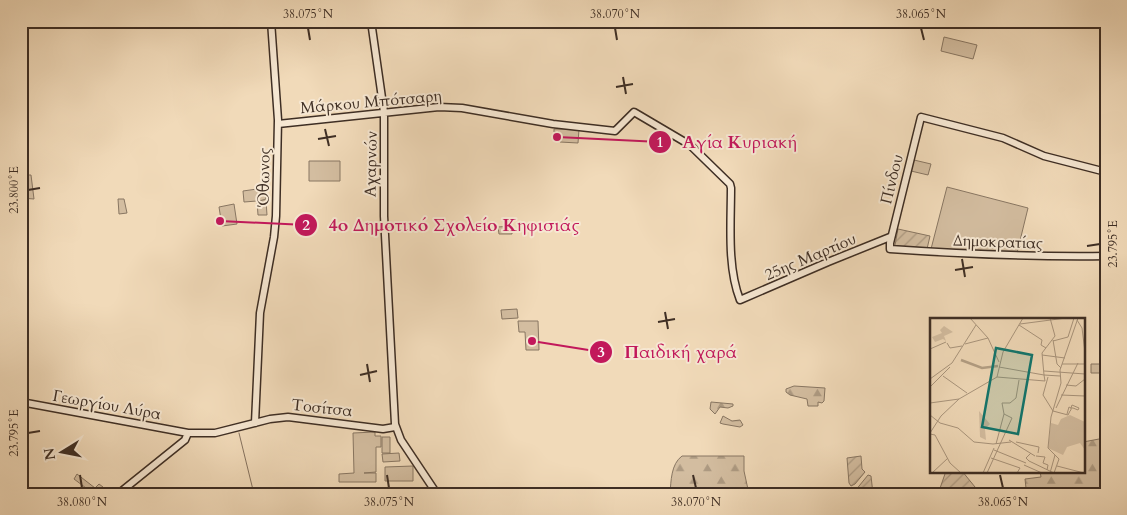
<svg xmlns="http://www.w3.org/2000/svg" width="1127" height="515" viewBox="0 0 1127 515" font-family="Cardo,serif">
<defs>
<pattern id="forest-firs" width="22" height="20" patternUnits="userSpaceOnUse" patternTransform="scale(1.25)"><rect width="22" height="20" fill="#d3bda0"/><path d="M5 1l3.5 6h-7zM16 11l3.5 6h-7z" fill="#ad9a82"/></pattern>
<pattern id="garden-furrows" width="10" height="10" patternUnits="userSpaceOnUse" patternTransform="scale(1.25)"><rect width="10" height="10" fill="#d3bda0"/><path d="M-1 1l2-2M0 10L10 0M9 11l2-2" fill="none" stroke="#ad9a82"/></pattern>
</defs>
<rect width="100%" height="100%" fill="#f1dab9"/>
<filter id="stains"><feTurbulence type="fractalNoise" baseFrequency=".004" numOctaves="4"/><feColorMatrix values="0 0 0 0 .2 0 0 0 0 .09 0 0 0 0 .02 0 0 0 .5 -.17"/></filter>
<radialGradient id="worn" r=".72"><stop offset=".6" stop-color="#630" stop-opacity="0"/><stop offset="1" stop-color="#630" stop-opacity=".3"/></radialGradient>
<!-- forest -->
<path fill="url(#forest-firs)" stroke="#887662" d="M794,386L825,388L824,401L822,403L818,402V406H808L807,399L790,395L786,392V389Z
M711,402L733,404V406L728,408L720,407L715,414L710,409Z
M723,416L732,421L740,420L743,425L740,427L723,424L720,423Z
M1099,439L1106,443V494H1001L1026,488L1025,479L1041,477L1040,471H1083V442Z
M682,456H744V471L749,494H670C671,481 671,464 682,456Z"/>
<!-- park -->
<path fill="#d3bda0" stroke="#887662" d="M944,37L977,45L973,59L941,51Z
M554,129H579L578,143L560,142L559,132H554Z
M914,160L931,164L928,175L911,171Z
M309,161H340V181H309Z
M26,175H31L34,199L21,198V186Z
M947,187L1028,208L1017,253L931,249Z
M264,188L266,199L259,201H266L267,215H258L257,201L244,202L243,191Z
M118,199H124L127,213L119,214Z
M234,204L237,224L222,226L219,207Z
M512,226V234H499L498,227Z
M517,309L518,318L502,319L501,310Z
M518,321H538L539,350H526L525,332H519Z
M1091,364H1106V373H1091Z
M375,432V436H381V447H376V472L364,473H376V482H339V474L354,473L353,433Z
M382,437H390V453H382Z
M399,453L400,461L383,462L382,454Z
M413,466V481H385V467Z
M77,474L95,488L99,484L103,487L99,494H94L74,479Z
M382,489H406V494H382Z"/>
<!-- garden -->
<path fill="url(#garden-furrows)" stroke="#887662" d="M898,229L930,236L927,249L896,247L895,245Z
M861,456L862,469L865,472L855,484L851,486L849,483L847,458Z
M946,471H962L975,487L968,494H938Z
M868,475L871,476L873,494H850L855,491Z"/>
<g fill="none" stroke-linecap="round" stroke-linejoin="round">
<!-- stream -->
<path stroke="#85725f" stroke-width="1" d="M239,433L254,494"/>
<defs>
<path id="secondary" d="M371,21L384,112V216L395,424L401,440L437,494
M278,124L439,107L462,108L553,124L615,131L634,112L690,145L730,184L731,188C731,223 727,267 740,300L828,262L890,237
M1106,172L1044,156L1003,138L921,117L890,243V249C962,254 1034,257 1106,256
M21,402L188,433H215L270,419L288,417L383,429L395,427
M255,423L260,313L274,237L276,216L278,120L271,21
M118,494L185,440L188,433"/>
</defs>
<!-- secondary casing -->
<use href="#secondary" stroke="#3e2e24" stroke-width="9"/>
<!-- secondary -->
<use href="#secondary" stroke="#f6e7d2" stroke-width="6"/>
</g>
<!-- ticks -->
<path fill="none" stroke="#3e2e24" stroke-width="2" d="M308,28L310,40M615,28L617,40M921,28L924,40M623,77L626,94M616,87L633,84M325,129L329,146M318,139L336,136M28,190L40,188M1087,246L1100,244M962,259L965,277M955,270L973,267M665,312L668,329M658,322L675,319M367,364L370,382M360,375L377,371M28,433L40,431M80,475L82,488M387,475L389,488M693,475L696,488M1000,475L1003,488"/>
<g text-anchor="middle" stroke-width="4" stroke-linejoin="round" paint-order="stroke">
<!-- street labels -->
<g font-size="16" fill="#3e2e24" stroke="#f6e7d2">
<text transform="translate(371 101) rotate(-5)" y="6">Μάρκου Μπότσαρη</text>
<text transform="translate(370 164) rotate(-89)" y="6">Αχαρνών</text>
<text transform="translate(263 177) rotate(-89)" y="6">Όθωνος</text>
<text transform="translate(891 179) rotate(-76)" y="6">Πίνδου</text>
<text transform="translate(998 241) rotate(2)" y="6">Δημοκρατίας</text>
<text transform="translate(810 256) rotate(-23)" y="6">25ης Μαρτίου</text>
<text transform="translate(107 404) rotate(10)" y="6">Γεωργίου Λύρα</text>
<text transform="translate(322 407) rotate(6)" y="6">Τοσίτσα</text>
</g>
</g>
<!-- overview -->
<g transform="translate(930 318)">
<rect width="155" height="155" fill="#f1dab9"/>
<path d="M14,8L23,14L14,18L16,23L13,21L5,24L2,19L12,15L10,12ZM49,93L60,106L55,111L56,122L50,119Z" fill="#d3bda0"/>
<path d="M140,97L155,104V132L150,125L137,129L133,137L118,130L121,105L128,107L131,101Z" fill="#d3bda0"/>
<path fill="none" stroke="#b4a086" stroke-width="2.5" d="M31,42L52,50L68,48"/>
<path fill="none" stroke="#a9957d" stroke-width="1" d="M40,0L58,20L69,44M120,0L125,18L112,35L114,57L130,58M147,2L152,10L155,34M90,6L136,0M89,7L112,22L111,27L116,30M123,22L127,46L131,50M123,23L138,19L144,0M17,25L20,30L32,28M35,26L58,20M0,31L16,24M112,37L135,40M132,46H155M114,53L155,56M13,58L37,75M67,59L115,63L114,57L69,49M118,59L113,77L123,93M0,61L22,45L46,7M136,67L146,68L155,61M0,69L20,49M131,77L155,78M0,85L29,81L67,59L73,34L93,0M126,90L148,45M123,93L138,97L140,93L141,92V90L142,87L149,90L148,92L143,90H141L139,89L137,96M74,96L72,85H80L86,80L89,62M0,97L10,105L28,110L44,124L63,126L81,124M0,115L11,98L29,81M0,116L5,117L20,145L31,155M79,122L105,138M86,124L109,129L108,135M64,132L96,145M101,135L96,140L99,143L124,155M106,138L115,139L113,145L118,147L117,152M61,140L90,150L87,155M94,147L112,155M127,148L154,155M2,155L18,140M53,155L64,130M57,155L82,100L74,96L66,126M120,155L125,137M124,155L129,141L118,130L121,99L131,65L130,52L148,0"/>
<path fill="#0f766e" fill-opacity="0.15" stroke="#0f766e" stroke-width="2.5" d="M66,30L102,37L88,116L52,109Z"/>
<rect width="155" height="155" fill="none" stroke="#3e2e24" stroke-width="2.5"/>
</g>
<!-- callouts -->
<path fill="none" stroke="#c2185b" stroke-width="2" d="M557 137L660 142M220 221L306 225M532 341L601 352"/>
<g fill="#c2185b" stroke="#f6e7d2" stroke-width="2">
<circle cx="557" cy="137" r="5"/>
<circle cx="220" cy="221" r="5"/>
<circle cx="532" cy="341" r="5"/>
<circle cx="660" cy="142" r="12"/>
<circle cx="306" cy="225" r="12"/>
<circle cx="601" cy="352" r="12"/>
</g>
<g font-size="15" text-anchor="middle" font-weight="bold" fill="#fff">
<text x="660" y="147">1</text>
<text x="306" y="230">2</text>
<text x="601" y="357">3</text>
</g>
<g font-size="18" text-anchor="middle" font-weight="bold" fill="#c2185b" stroke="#f6e7d2" stroke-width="4" stroke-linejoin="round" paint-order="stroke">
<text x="740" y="148">Αγία Κυριακή</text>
<text x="454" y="231">4ο Δημοτικό Σχολείο Κηφισιάς</text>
<text x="681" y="358">Παιδική χαρά</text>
</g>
<!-- margin -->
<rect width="1127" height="515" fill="none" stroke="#f1dab9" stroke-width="55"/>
<!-- north arrow -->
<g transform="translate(62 452) rotate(260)" stroke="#f6e7d2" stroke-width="4" paint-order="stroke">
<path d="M0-4L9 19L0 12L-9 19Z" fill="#3e2e24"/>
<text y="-8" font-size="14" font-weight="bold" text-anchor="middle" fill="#3e2e24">N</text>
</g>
<rect x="28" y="28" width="1072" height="460" fill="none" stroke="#3e2e24" stroke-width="2"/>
<g font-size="12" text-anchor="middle" fill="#3e2e24">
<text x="308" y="18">38.075°N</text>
<text x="615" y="18">38.070°N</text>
<text x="921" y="18">38.065°N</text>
<text transform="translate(14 190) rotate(-90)" y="4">23.800°E</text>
<text transform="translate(1113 244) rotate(-90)" y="4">23.795°E</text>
<text transform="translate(14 433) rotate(-90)" y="4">23.795°E</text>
<text x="82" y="506">38.080°N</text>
<text x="389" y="506">38.075°N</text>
<text x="696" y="506">38.070°N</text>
<text x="1003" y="506">38.065°N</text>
</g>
<rect width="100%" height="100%" filter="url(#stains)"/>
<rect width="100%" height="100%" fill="url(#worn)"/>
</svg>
